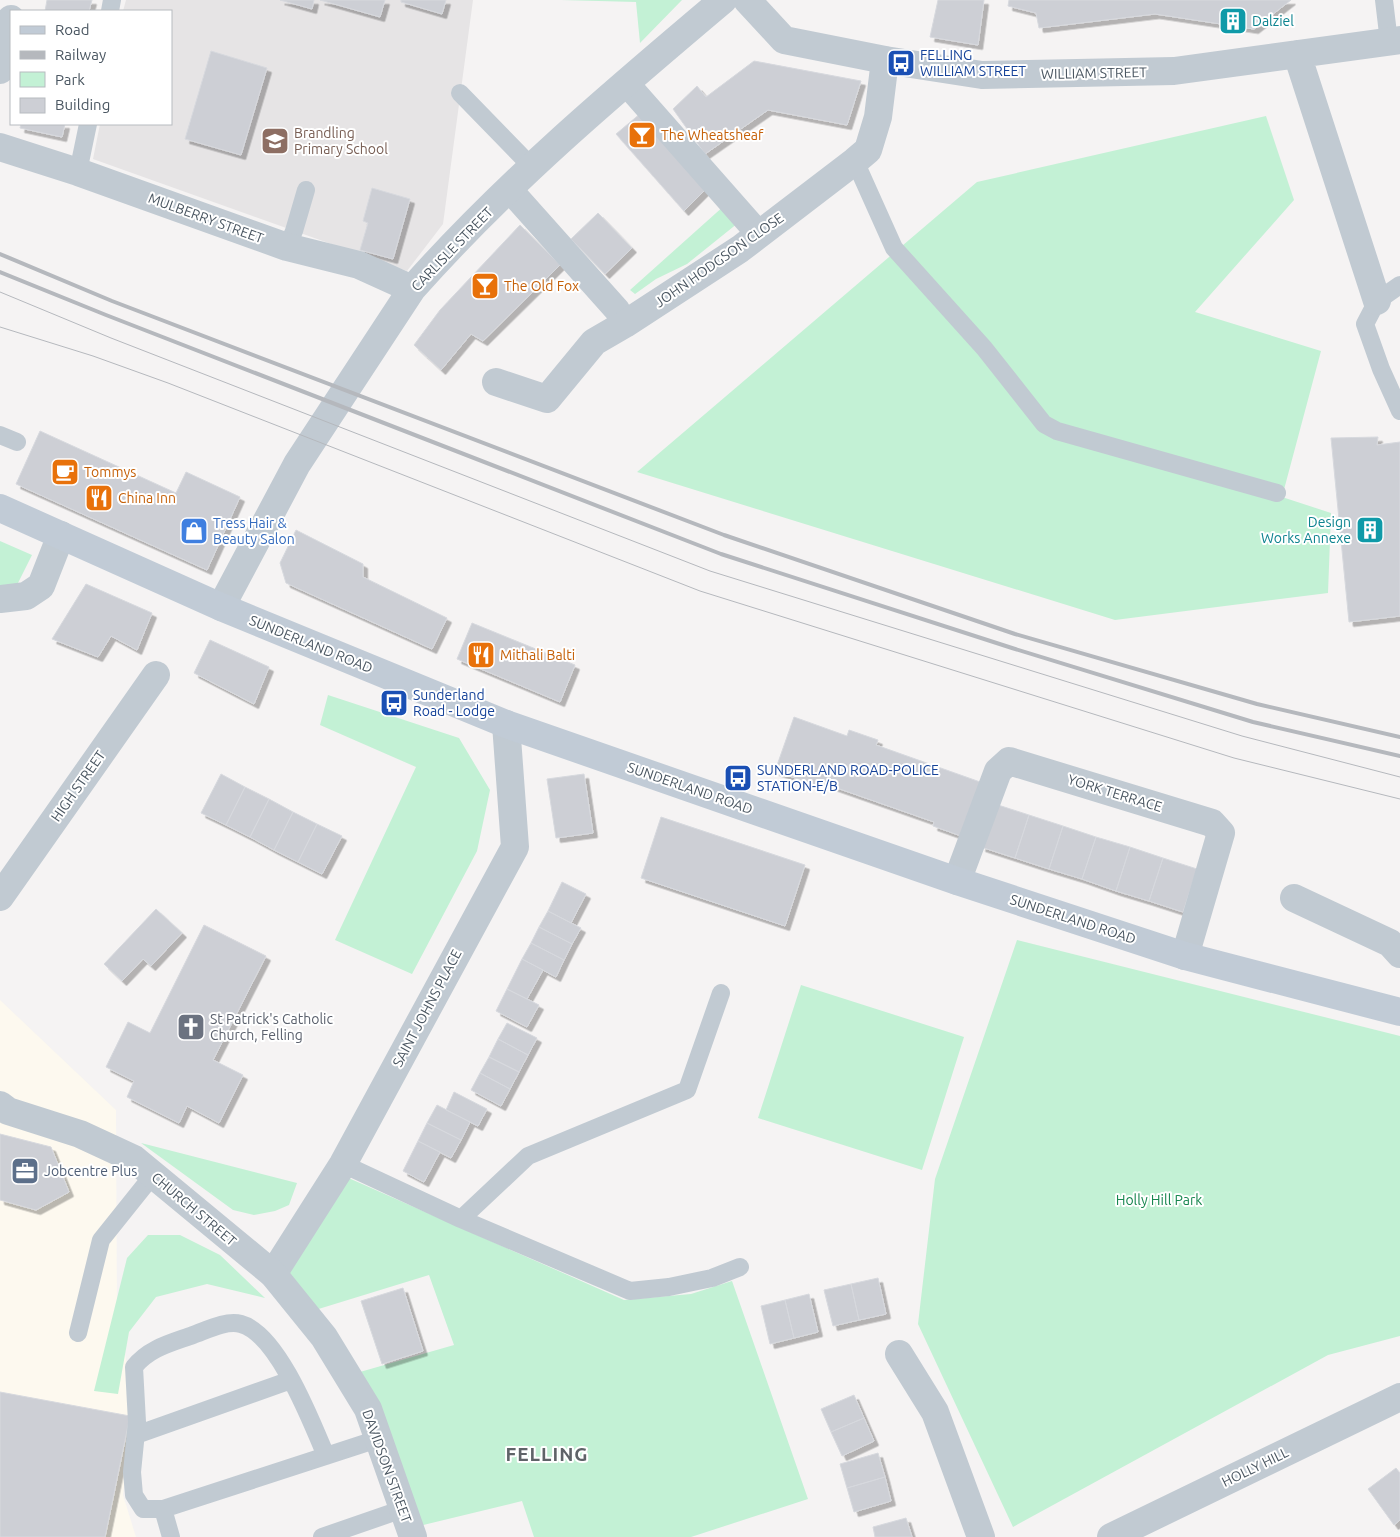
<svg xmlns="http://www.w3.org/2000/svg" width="1400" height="1537" viewBox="0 0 1400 1537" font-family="Ubuntu,sans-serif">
<defs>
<filter id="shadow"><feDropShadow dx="4.5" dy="4.5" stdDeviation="0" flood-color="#0004"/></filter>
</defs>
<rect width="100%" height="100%" fill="#f5f3f3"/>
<!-- commercial -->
<path fill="#fdf9ef" d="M0,1000L116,1110L117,1314L133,1394L123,1495L136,1537H0Z"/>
<!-- education -->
<path fill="#e6e4e5" d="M126,0H473L443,224L407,271L93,159L100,124H171V11H123Z"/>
<!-- green -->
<path fill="#c3f1d5" d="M561,0H682L640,43L636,2Z
M1266,116L1294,200L1195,312L1321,351L1282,497L1331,513L1328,593L1115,620L637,472L977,182Z
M725,205L738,223L687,264L656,279L635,294L630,290Z
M0,541L32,555L17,585L0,586Z
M328,695L459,738L490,790L477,851L412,974L335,940L416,767L320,725Z
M1017,940L1400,1036V1336L1328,1355L1013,1527L918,1324L935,1179Z
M801,985L964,1037L922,1170L758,1118Z
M141,1143L297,1183L289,1205L275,1211L254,1215L233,1210Z
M344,1176L624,1300L691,1294L732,1281L808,1499L691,1537H534L522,1501L415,1527L353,1374L454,1345L429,1275L312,1311L282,1273Z
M148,1235H180L220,1255L265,1298L207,1284L156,1297L129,1332L118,1394L94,1391L127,1258Z"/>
<!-- building -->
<path fill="#cdcfd5" stroke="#d7d9de" filter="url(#shadow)" d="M47,0H92L89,11H45Z
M280,0H314L312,9Z
M320,0H385L380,17Z
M401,0H446L442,14L401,2Z
M938,0H984L978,45L930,37Z
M1009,0H1291L1254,29L1155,14L1039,28L1036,13L1008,6Z
M211,51L267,68L241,155L185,139Z
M754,61L861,81L847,125L768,110L705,154L673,109L697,86L706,97Z
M641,113L706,189L684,211L616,134Z
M21,124H65L62,137L20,128Z
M372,188L410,199L393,259L360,250L368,223L363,221Z
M598,213L632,248L605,274L571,239Z
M520,225L560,265L483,341L471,334L441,370L414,345L440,310Z
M40,431L176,493L186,472L240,497L207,570L16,484Z
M1378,437L1377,445L1400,442V616L1349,622L1331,438Z
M296,530L363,564V577L447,618L432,649L286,583L280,563Z
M86,584L152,613L137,650L111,636L98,657L52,639Z
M472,623L575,665L560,702L457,659Z
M210,640L269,667L254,704L194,673Z
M794,717L847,736L849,730L878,740L876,745L983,783L964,837L933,826L934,822L817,781L815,785L775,771Z
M221,774L245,787L226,825L201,813Z
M584,774L593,833L556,838L547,779Z
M245,787L269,799L250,837L226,825Z
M269,799L293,812L274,850L250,837Z
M995,804L1029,815L1015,858L981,847Z
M293,812L317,824L298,862L274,850Z
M1029,815L1063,826L1049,869L1015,858Z
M661,817L805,865L785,926L641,878Z
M317,824L342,836L322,874L298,862Z
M1063,826L1096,837L1082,879L1049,869Z
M1096,837L1130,847L1116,891L1082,879Z
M1130,847L1163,858L1149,901L1116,891Z
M1163,858L1197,869L1183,912L1149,901Z
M562,882L586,894L571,923L548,911Z
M156,909L182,933L151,966L143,959L122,981L104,964Z
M548,911L581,928L572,944L539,927Z
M204,925L266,956L213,1060L243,1075L219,1123L187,1106L179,1123L127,1097L134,1081L106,1067L128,1022L150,1033Z
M539,927L572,944L564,960L531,943Z
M531,943L564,960L556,977L522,959Z
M522,959L543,970L527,999L507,989Z
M507,989L539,1005L527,1027L496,1011Z
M507,1023L537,1038L528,1055L498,1039Z
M498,1039L528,1055L519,1072L489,1057Z
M489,1057L519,1072L510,1089L480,1073Z
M480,1073L510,1089L501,1106L471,1090Z
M454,1092L487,1109L478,1126L446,1110Z
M437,1105L470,1122L461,1140L427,1123Z
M427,1123L461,1140L451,1158L418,1141Z
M0,1134L51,1147L69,1192L36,1210L0,1200Z
M418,1141L440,1152L424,1182L403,1171Z
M878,1278L886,1314L859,1320L851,1284Z
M851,1284L859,1320L833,1326L824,1290Z
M403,1288L423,1351L382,1364L361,1301Z
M809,1294L818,1332L794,1338L785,1300Z
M785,1300L794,1338L770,1344L761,1306Z
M0,1392L130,1416L105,1537H0Z
M854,1395L864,1418L831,1432L821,1409Z
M864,1418L874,1441L842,1456L831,1432Z
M878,1453L885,1477L847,1488L840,1464Z
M1396,1468L1400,1473V1520L1394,1525L1368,1489Z
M885,1477L891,1501L854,1512L847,1488Z
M906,1518L912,1537H875L873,1527Z"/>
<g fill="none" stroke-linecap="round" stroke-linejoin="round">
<!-- service -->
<path stroke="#c1cad2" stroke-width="18" d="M1384,0L1389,42
M110,11L112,0
M460,93L532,167
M855,161L894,248L984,348L1044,424L1057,431L1277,493
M78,172L88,124
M287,247L294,231L306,190
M1400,285L1377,301L1365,324L1381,369L1400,411
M0,435L17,442
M343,1164L461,1219L630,1291L669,1287L712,1278L740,1267
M461,1219L528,1156L687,1090L721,993
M78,1333L101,1240L153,1175
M136,1435L291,1380
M163,1509H143L134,1495L132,1472L137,1422L134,1367C149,1348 171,1343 193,1335C207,1330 226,1320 241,1324C278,1334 312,1423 326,1456
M171,1537L163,1509L378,1439
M322,1537L403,1509"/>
<!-- pedestrian -->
<path stroke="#c1cad2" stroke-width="26" d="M626,83L759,234
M509,189L617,310L625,324"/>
<!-- minor -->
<path stroke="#c1cad2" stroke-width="28" d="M747,0L784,40L885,60L982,75L1174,71L1400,40
M1297,54L1377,301
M0,70L11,19
M0,147L78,172L287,247L359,265L412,289
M496,382L547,399L594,342L625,324L740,249L855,161L868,150L878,117L885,60
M0,599L26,596L41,586L61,535
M221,607L297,464L412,289C506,183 615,91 723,0
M957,881L998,771L1009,761L1212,823L1221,833L1185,956
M0,897L156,675
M1294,898L1390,943L1400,954
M273,1274L343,1164L515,847L506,724
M899,1354L935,1412L981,1537
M1111,1537L1400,1397"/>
<!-- tertiary -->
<path stroke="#c1cad2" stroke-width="28" d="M0,1105L8,1111L80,1134L134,1159L273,1274L324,1337L368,1409L413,1537"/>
<!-- secondary -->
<path stroke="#c1cbd6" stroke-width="28" d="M0,508L221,607L506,724L957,881L1185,956L1400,1012"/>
<!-- tram -->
<path stroke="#b5b8bd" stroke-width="1" d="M0,292L111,338L710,571L1242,736L1400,777
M0,327L93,356L168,383L700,591L1234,758L1400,799"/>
<!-- rail -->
<path stroke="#b5b8bd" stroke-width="4" d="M0,254L112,301L724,535L1015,634L1257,704L1400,737
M0,272L106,315L721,554L1012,648L1253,722L1400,756"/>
</g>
<!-- icons -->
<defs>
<symbol id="building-square" viewBox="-11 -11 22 22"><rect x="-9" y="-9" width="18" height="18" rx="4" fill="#0f9aa8" stroke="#fff"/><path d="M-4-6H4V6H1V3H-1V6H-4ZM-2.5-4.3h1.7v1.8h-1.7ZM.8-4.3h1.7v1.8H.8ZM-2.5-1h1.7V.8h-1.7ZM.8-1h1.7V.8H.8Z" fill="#fff"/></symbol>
<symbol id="bus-square" viewBox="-11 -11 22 22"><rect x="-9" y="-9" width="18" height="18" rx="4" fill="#1a4fb4" stroke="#fff"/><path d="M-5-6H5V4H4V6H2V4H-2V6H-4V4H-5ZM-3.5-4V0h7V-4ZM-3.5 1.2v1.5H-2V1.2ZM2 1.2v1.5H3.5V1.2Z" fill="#fff"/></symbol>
<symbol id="bar-square" viewBox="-11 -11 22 22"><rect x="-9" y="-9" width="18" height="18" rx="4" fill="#e8710a" stroke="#fff"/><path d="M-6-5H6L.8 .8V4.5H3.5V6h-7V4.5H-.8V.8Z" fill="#fff"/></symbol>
<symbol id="school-square" viewBox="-11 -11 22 22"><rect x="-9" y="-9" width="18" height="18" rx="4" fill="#8d6e63" stroke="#fff"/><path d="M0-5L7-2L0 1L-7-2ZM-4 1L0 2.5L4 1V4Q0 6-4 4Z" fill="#fff"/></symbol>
<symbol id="cafe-square" viewBox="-11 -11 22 22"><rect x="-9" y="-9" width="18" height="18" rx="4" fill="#e8710a" stroke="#fff"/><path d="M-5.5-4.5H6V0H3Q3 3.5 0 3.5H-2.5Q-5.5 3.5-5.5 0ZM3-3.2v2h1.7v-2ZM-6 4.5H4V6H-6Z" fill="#fff"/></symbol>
<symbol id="restaurant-square" viewBox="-11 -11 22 22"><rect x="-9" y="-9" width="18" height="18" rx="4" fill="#e8710a" stroke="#fff"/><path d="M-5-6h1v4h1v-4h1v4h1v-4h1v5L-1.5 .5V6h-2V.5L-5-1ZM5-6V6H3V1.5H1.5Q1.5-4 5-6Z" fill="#fff"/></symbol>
<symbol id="shop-square" viewBox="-11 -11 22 22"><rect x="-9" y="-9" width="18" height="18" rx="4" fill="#3f7fe0" stroke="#fff"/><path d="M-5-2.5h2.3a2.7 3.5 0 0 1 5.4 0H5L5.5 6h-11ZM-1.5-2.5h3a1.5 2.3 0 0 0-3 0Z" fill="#fff"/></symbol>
<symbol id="church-square" viewBox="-11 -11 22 22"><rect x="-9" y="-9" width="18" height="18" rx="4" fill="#6b7280" stroke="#fff"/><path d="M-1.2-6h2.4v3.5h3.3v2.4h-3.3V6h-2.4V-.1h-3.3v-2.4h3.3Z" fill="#fff"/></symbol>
<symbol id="office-square" viewBox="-11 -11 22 22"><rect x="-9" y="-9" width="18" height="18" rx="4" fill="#5c6f8a" stroke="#fff"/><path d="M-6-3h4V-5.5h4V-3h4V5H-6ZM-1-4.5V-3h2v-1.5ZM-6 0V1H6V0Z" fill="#fff"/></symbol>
</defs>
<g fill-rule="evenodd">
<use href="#building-square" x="1217" y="5" width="32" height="32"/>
<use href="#bus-square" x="885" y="47" width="32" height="32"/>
<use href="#bar-square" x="626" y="119" width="32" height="32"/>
<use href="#school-square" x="259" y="125" width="32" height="32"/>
<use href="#bar-square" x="469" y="270" width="32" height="32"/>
<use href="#cafe-square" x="49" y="456" width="32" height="32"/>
<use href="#restaurant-square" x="83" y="482" width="32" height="32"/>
<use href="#building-square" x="1354" y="514" width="32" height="32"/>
<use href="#shop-square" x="178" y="515" width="32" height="32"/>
<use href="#restaurant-square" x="465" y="639" width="32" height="32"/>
<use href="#bus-square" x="378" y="687" width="32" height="32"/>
<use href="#bus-square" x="722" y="762" width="32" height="32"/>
<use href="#church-square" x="175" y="1011" width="32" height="32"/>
<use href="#office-square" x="9" y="1155" width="32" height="32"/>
</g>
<g text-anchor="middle" stroke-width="4" stroke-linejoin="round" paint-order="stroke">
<!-- culture labels -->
<g font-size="14" fill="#0d838f" stroke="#fff" text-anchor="start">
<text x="1252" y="26">Dalziel</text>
<text x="1351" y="527" text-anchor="end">Design<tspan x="1351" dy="16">Works Annexe</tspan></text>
</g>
<!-- transit labels -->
<g font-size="14" fill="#164399" stroke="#fff" text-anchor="start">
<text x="920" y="60">FELLING<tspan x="920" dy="16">WILLIAM STREET</tspan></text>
<text x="413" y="700">Sunderland<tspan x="413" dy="16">Road - Lodge</tspan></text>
<text x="757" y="775">SUNDERLAND ROAD-POLICE<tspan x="757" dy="16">STATION-E/B</tspan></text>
</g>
<!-- street labels -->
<g font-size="14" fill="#4a5661" stroke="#fff">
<text transform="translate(1094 73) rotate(-1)" y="5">WILLIAM STREET</text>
<text transform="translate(206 218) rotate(20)" y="5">MULBERRY STREET</text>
<text transform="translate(452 249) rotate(-46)" y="5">CARLISLE STREET</text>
<text transform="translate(719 260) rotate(-35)" y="5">JOHN HODGSON CLOSE</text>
<text transform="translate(311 644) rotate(22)" y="5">SUNDERLAND ROAD</text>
<text transform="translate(78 786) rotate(-55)" y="5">HIGH STREET</text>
<text transform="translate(690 788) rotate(19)" y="5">SUNDERLAND ROAD</text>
<text transform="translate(1115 793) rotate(17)" y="5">YORK TERRACE</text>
<text transform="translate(1073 919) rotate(18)" y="5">SUNDERLAND ROAD</text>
<text transform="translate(427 1008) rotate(-62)" y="5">SAINT JOHNS PLACE</text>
<text transform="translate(194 1209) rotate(40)" y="5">CHURCH STREET</text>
<text transform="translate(387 1466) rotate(70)" y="5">DAVIDSON STREET</text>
<text transform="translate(1255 1467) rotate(-26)" y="5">HOLLY HILL</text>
</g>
<!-- education labels -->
<g font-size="14" fill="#785e54" stroke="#fff" text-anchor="start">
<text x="294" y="138">Brandling<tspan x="294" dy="16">Primary School</tspan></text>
</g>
<!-- food labels -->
<g font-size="14" fill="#c56008" stroke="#fff" text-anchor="start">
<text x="661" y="140">The Wheatsheaf</text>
<text x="504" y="291">The Old Fox</text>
<text x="84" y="477">Tommys</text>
<text x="118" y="503">China Inn</text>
<text x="500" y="660">Mithali Balti</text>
</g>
<!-- shop labels -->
<g font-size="14" fill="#366cbe" stroke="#fff" text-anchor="start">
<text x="213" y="528">Tress Hair &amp;<tspan x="213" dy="16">Beauty Salon</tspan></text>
</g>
<!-- worship labels -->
<g font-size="14" fill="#5b616d" stroke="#fff" text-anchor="start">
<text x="210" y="1024">St Patrick's Catholic<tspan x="210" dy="16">Church, Felling</tspan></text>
</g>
<!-- service labels -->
<g font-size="14" fill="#4e5e75" stroke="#fff" text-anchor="start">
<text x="44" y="1176">Jobcentre Plus</text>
</g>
<!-- park labels -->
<g font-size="14" fill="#17864f" stroke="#fff">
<text x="1159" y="1205">Holly Hill Park</text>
</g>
<!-- district labels -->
<g font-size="19" font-weight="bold" letter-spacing="1" fill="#5f6368" stroke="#fff">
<text x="547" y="1461">FELLING</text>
</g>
</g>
<!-- legend -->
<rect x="10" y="10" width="162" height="115" fill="#ffffff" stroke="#b7bbc0"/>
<rect x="20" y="26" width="25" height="8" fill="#c1cbd6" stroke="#b7bbc0"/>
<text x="55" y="35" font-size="15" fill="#4a5661">Road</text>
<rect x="20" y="51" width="25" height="8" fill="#b5b8bd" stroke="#b7bbc0"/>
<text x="55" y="60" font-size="15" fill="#4a5661">Railway</text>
<rect x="20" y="72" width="25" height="15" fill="#c3f1d5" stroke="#b7bbc0"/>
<text x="55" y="85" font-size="15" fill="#4a5661">Park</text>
<rect x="20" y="98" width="25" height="15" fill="#cdcfd5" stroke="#b7bbc0"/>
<text x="55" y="110" font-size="15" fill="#4a5661">Building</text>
</svg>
